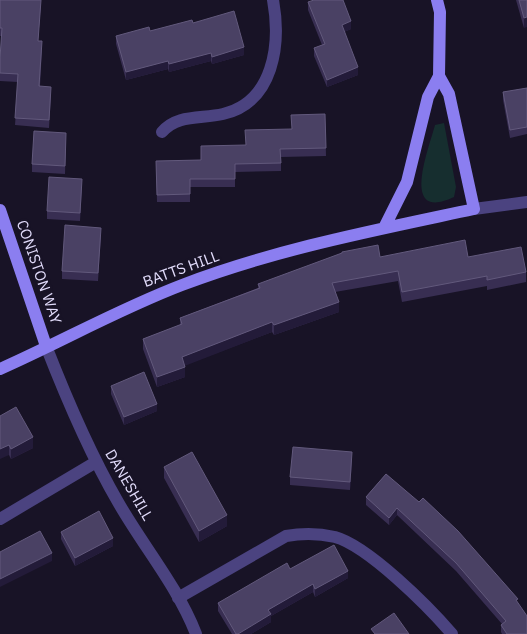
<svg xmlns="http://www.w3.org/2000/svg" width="527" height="634" viewBox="0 0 527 634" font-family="'IBM Plex Sans',sans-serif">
<rect width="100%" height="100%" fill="#181326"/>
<!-- green -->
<path fill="#162e2f" d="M444,123L456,187L454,197C399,223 429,148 435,125Z"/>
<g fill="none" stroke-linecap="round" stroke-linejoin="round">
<!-- street -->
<path stroke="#4b4380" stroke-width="12" d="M162,132C177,114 201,119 223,114C274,102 281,44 273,0
M474,209L527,202
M46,346C67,400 89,452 118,502C143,546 178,587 196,634
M0,519L96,462
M178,598L286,536C302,533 318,533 335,537C368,546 429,607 452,634"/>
<!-- secondary -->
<path stroke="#8b7ef0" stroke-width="12" d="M0,210L46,346
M384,228L407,182L428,97L439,76L440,12L437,0
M0,369C61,342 119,309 182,285C276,249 376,230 474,209L449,94L439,76"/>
</g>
<!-- wall -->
<path fill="#382e52" d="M0,0L41,4L38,41L42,49L40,86L51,95L49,128L15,125L18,82L0,81V58L2,36H0Z
M516,0H527L524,28Z
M308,2L351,29L344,32L358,75L327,87L314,56V48L322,45L308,10Z
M193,23L244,55L212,64L211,61L169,72L168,69L126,80L116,44V36L150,31Z
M527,88V134L510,138L503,100V92Z
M325,114L326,156L281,157V171L235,172V187H190V202H157L156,161L201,160L292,129Z
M66,140L65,174L32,172V164Z
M82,187L80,221L47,219V211Z
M101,235L98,281L62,279V271Z
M380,257H468L526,272V282L487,290V286L402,302L398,281L335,292L339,312L274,335L272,332L185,365V377L157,387L143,349V339L180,325V318L258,288V284Z
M111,386L157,411L124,425L111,394Z
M0,416L33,448L11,459L9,455Z
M352,460L350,490L290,485V477Z
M164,467L227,526L199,542L164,478Z
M386,474L518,603L527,634H502L501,632V625L502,624L456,571L397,515L389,525L366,505V497Z
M61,532L113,546L75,566L61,539Z
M290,569L348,578L315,597L313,592L271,616V622L251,634H232L218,611V603Z"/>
<!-- shaded-wall -->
<path fill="#231b39" d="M527,17V27L524,28V18Z
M351,21V29L342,33V25Z
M244,47V55L212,64V57Z
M211,53V61L169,72V64Z
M168,61V69L126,80V72Z
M358,67V75L327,87V80Z
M339,302V312L274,335V325Z
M272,322V332L182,367V357Z
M185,367V377L157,387V377Z
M157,404V411L124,425V417Z
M33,437V448L11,459V449Z
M9,445V455L0,459V449Z
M352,452V460L350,490V482Z
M397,508V515L389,525V518Z
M227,515V526L199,542V531Z
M113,538V546L75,566V558Z
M52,553V561L0,587V579Z
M348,571V578L315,597V589Z
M313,584V592L271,616V622L251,634H238L268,610Z"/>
<!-- building -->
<path fill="#4a4164" stroke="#62597c" d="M0,0H41L38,41H42L39,86L51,87L49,120L15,118L18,74L0,73V58L2,28H0Z
M314,0H343L351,21L342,25L358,67L327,80L314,48L325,44L308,2Z
M519,0H527V17L524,18Z
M234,11L244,47L212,57L211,53L169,64L168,61L126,72L116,36L149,27L150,31L192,20L193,23Z
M527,88V127L510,130L503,92Z
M325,114L326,148L280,149L281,163L235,164V179H190V194L157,195L156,161L201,160V146L246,145L245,130L292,129L291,115Z
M34,131L66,133L65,166L32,164Z
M49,177L82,179L80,213L47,211Z
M65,225L101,228L98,273L62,271Z
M465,240L468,257L521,247L526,272L487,280V276L402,292L398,271L332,283L339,302L274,325L272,322L182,357L185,367L157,377L143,339L182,324L180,318L260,288L258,284L342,253V252L378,245L380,257Z
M144,372L157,404L124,417L111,386Z
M16,407L33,437L11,449L9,445L0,449V416Z
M293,447L352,452L350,482L290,477Z
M192,452L227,515L199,531L164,467Z
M386,474L419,502L423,498L458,531L518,599L516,600L527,616V634H507L501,625L506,621L456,563L397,508L389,518L366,497Z
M99,511L113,538L75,558L61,532Z
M40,531L52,553L0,579V552Z
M334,545L348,571L315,589L313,584L268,610L271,614L238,634H236L218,603L287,563L290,569Z
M394,613L409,634H375L371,629Z"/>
<g text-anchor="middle" stroke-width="5" stroke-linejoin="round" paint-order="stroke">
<!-- street labels -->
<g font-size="15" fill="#e2dcfb" stroke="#181326">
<text transform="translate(181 269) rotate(-20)" y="5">BATTS HILL</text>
<text transform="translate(39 272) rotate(71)" y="5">CONISTON WAY</text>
<text transform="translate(129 485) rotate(60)" y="5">DANESHILL</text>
</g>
</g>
</svg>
